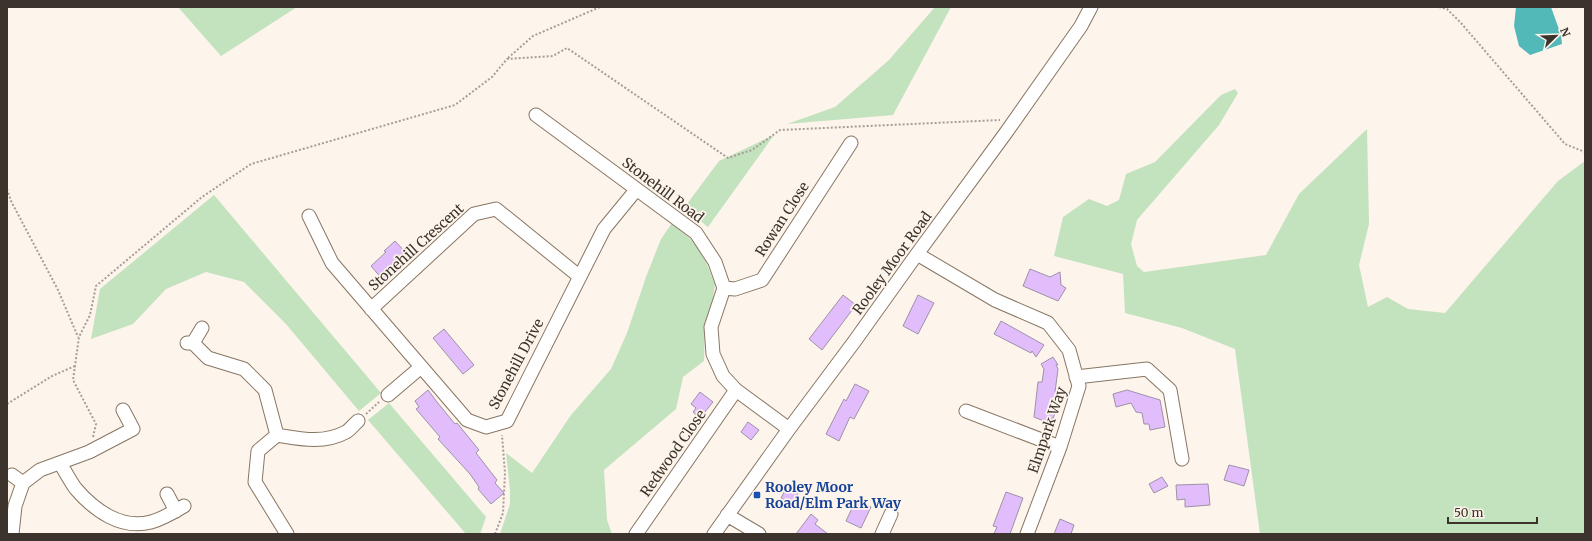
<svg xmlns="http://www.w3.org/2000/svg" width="1592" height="541" viewBox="0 0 1592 541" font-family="Merriweather,serif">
<rect width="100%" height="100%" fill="#fdf4ec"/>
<!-- green -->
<path fill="#c3e2be" d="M178,7H297L221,56Z
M935,7H951L893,115L787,124L835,107L889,60Z
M1235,89L1238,93L1219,125L1137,220L1131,244L1137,266L1144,272L1266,255L1299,194L1367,129L1369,224L1359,265L1368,307L1387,297L1408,309L1445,313L1558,181L1585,161V534H1260L1235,349L1182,328L1125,313L1123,274L1054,256L1063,217L1089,199L1107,206L1119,200L1126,174L1155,162L1221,95Z
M774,135L708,227L684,208L719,161Z
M214,195L381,393L359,411L286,324L244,282L206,272L166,289L133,324L91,339L100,289Z
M672,223L694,242L707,264L715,285L712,305L705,328L704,361L683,377L676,409L604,470L607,520L612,534H500L510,504V490L506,453L532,473L571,415L611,369L627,333L646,277L661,239Z
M389,403L486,517L480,534H466L368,420Z"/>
<!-- water -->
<path fill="#53b8b8" d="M1516,7H1551L1561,35L1562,44L1530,55L1519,46L1514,26Z"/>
<!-- building -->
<path fill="#e2bdfb" stroke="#9e91a7" d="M395,241L409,256L383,280L371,266L386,252L384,251Z
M1030,269L1050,277L1060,272L1061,285L1066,288L1058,301L1023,286Z
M843,295L856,305L822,350L809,339Z
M918,295L934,303L918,334L903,326Z
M1001,321L1044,345L1036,357L1032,351L1031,353L994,334Z
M444,329L474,365L463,374L433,338Z
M1053,357L1058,365H1056L1058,369L1055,392L1060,393L1058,405L1051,424L1034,417L1038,382H1042L1044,369L1041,364Z
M855,384L869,391L854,419L850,417L839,441L826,434L844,399L846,401Z
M428,390L437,402L455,424L457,423L479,450L476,453L497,480L495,483L504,493L491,504L478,489L479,487L470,474L438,439L440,437L416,409L419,407L415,401Z
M1127,390L1160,400L1165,427L1150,430L1149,424H1144L1142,413L1136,412L1131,403L1116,407L1113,394Z
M700,392L713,402L700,418L693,412L696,408L691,404Z
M748,422L759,430L751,440L741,432Z
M1229,465L1249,470L1244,486L1224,480Z
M1162,477L1168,486L1154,493L1149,484Z
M1208,484L1210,505L1185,507V499L1177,500L1176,485Z
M788,485L799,491L793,504L781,498Z
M1006,492L1023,498L1010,534H994L997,527L993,526Z
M856,500L871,507L861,528L846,521Z
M811,514L818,520L815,524L828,534H796Z
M1060,519L1074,525L1071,534H1054Z"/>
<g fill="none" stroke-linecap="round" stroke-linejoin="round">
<defs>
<path id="minor" d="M536,115L696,233L715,262L724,288L711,327L713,354L723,376L736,390L789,429
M309,216L332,263L467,420L486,427L507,421L604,229L636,190
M917,254L995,300L1048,323L1069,350L1079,386L1060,447L1027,534
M724,288L735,289L762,280L851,143
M371,309L474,214L496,209L580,277
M187,343H193L202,328
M193,343L208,358L244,369L265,390L277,435L258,451L255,482L287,534
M1076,377L1147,369L1170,390L1182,459
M388,395L421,367
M966,411L1060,447
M277,435C301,439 324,444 346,432C350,430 354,424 358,421
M60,463C65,471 70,481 76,489C94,510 121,530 151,522C162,519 174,512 184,506
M12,475L23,483
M167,494L176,511
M727,515L759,534
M12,534L15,506L23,483L40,470L89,452L133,429L123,410
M636,534L736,390
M714,534L789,429L854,342L917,254L1005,134L1081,26L1091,7
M882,534L891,514"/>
</defs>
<!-- minor casing -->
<use href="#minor" stroke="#887663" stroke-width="15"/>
<!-- path -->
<path stroke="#a69e96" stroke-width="2" stroke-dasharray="2 2" stroke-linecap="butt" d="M1439,7L1447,9L1461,23L1565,144L1585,152
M508,58L533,36L600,7
M7,189L11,201L58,290L78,337
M7,404L52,376L75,366
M366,414L379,402
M93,437L96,424L73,380L79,337L90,315L96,286L202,197L251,164L455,105L492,77L507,59L553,56L567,48L728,158L752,150L780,130L1000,120
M495,534L503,513L505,473L502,435"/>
<!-- minor -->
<use href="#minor" stroke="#fff" stroke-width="13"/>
</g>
<!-- markers -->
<rect fill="#1a4fb4" stroke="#fdf4ec" stroke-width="1.5" x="753" y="491" width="8" height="8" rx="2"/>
<g text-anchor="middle" stroke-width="3.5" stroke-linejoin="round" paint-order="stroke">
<!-- street labels -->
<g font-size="14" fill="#3c342c" stroke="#fdf4ec">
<text transform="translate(663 190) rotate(37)" y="5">Stonehill Road</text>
<text transform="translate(782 219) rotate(-57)" y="5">Rowan Close</text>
<text transform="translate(416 247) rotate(-42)" y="5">Stonehill Crescent</text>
<text transform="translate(892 263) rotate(-54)" y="5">Rooley Moor Road</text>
<text transform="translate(516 364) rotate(-62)" y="5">Stonehill Drive</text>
<text transform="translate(1047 430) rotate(-71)" y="5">Elmpark Way</text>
<text transform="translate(673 453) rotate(-55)" y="5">Redwood Close</text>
</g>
<!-- transit labels -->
<g font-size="14" font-weight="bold" fill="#164399" stroke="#fdf4ec" text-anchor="start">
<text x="765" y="492">Rooley Moor<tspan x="765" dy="16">Road/Elm Park Way</tspan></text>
</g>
</g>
<!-- border -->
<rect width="1592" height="541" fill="none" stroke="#3c342c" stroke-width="16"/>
<!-- north arrow -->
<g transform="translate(1556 36) rotate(67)" stroke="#fdf4ec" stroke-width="3" paint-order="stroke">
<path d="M0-3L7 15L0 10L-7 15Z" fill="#3c342c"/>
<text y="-6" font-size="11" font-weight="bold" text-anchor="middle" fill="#3c342c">N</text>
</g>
<!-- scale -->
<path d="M1448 517v6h89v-6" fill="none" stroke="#3c342c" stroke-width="2"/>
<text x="1454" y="517" font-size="12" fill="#3c342c" stroke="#fdf4ec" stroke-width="3" paint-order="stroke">50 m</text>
</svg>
